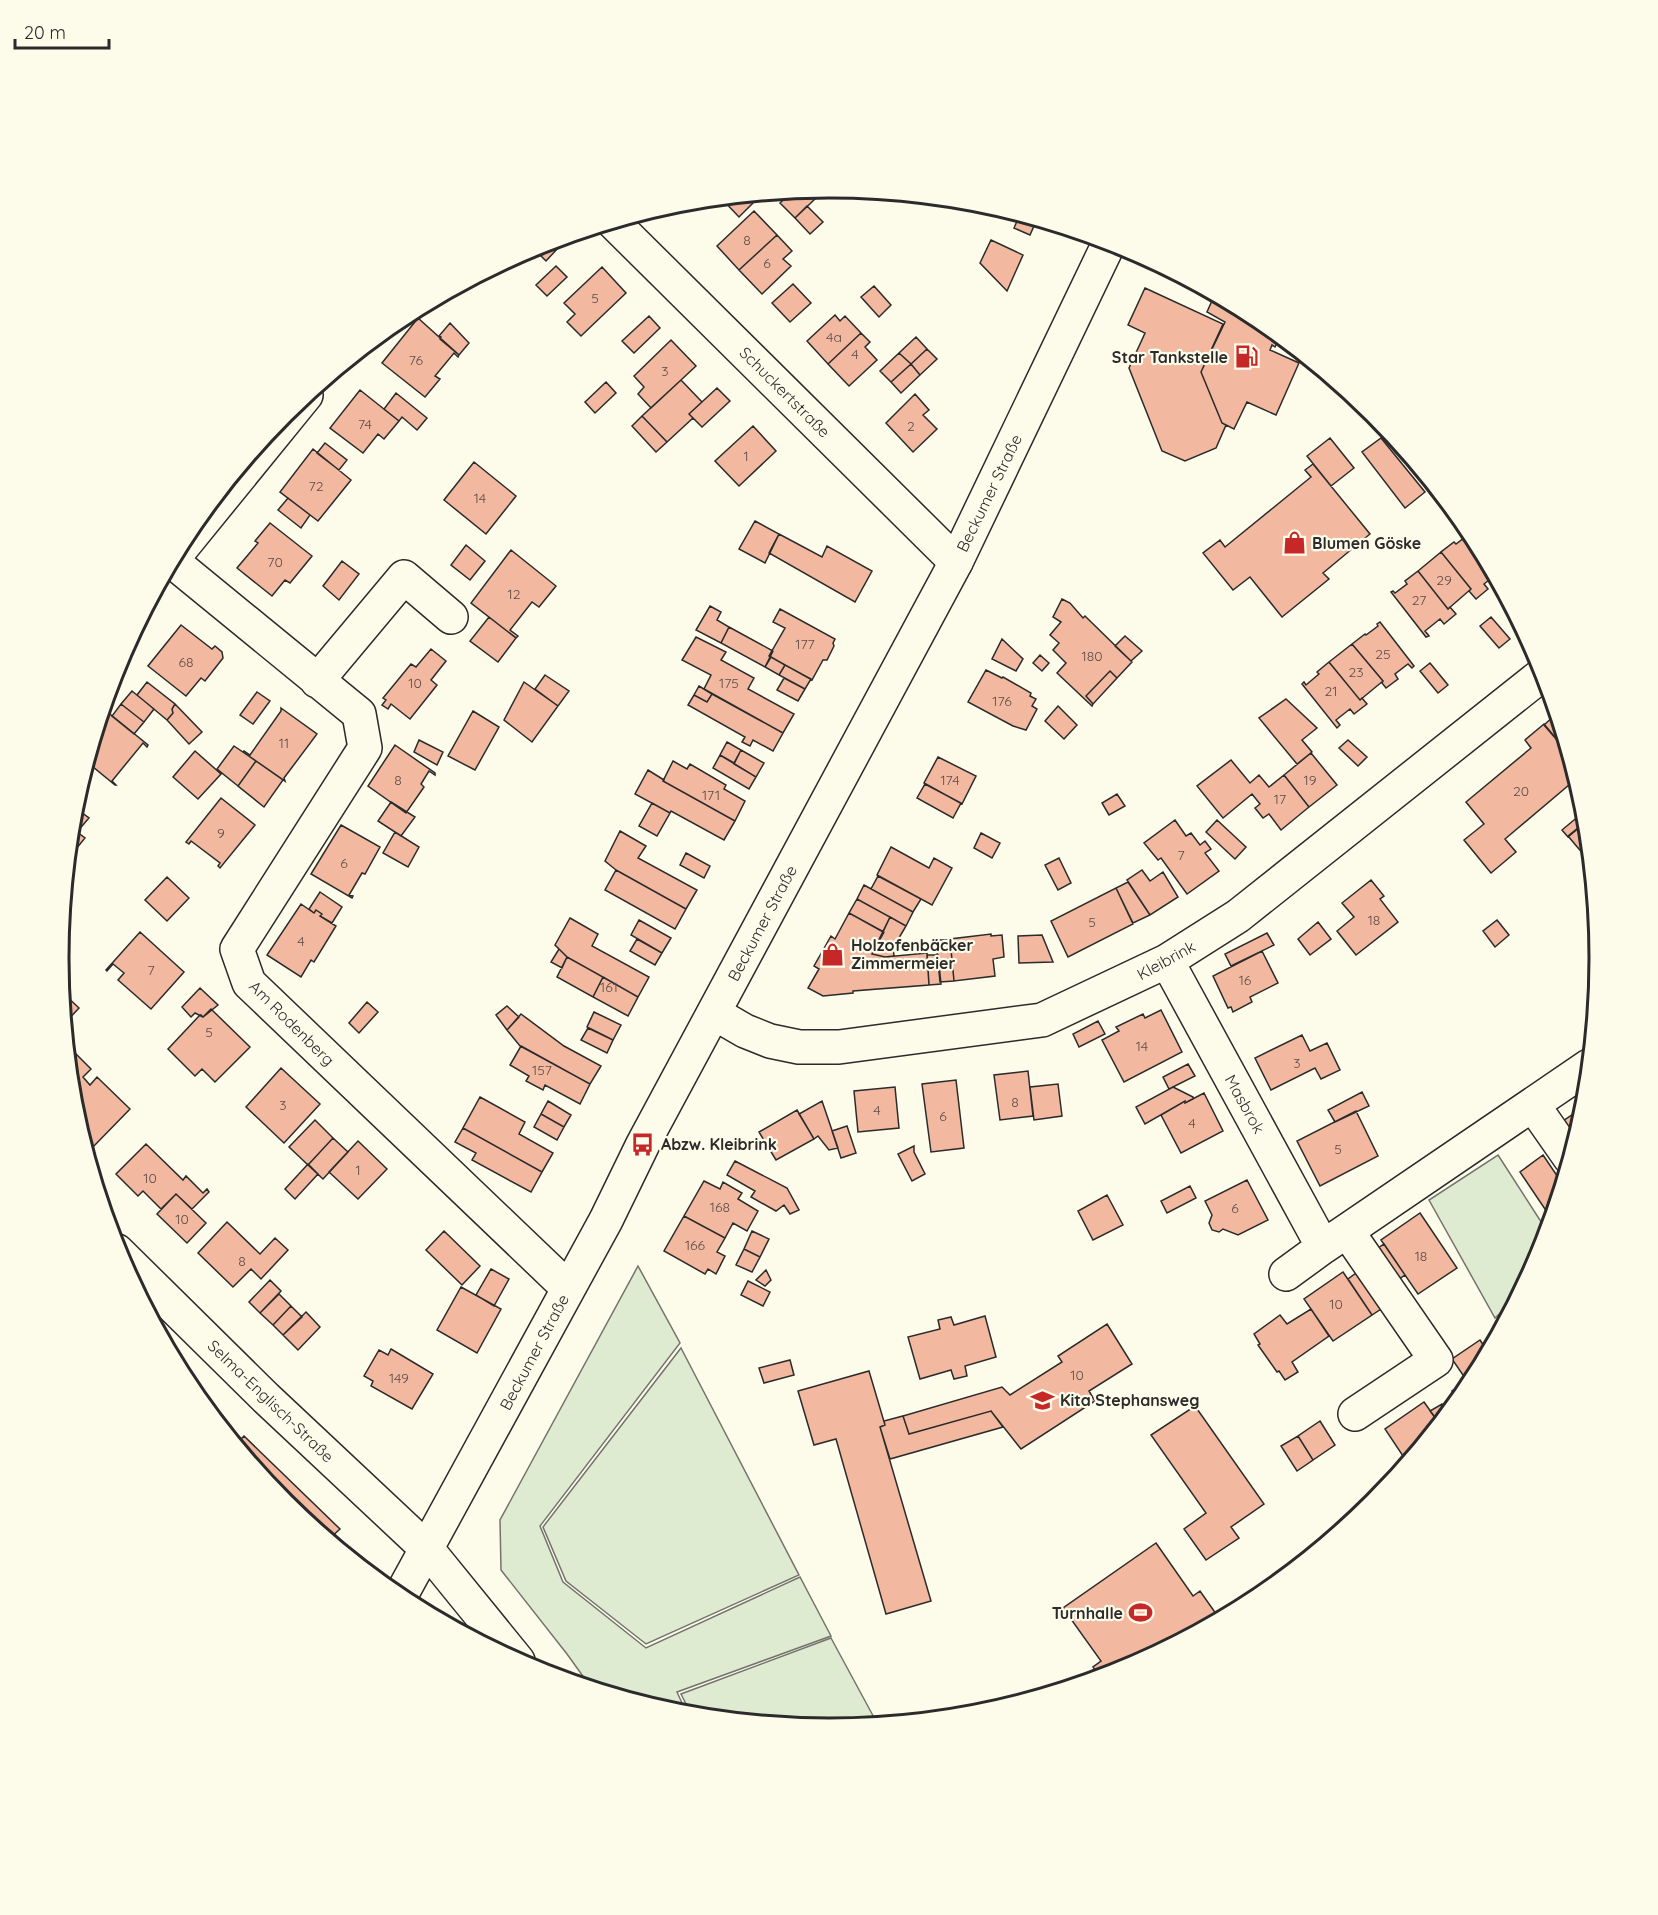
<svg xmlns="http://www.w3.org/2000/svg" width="1658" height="1915" viewBox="0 0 1658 1915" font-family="Quicksand,sans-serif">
<rect width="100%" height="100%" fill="#fdfbea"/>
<!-- green -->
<path fill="#deebd1" stroke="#74746e" stroke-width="1.5" d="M1498,1155L1547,1231L1541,1253L1516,1298L1495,1318L1429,1200Z
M638,1266L680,1343L540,1526L563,1582L646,1648L800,1577L831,1636L677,1692L687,1714L678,1713L590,1686L567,1654L501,1570L500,1520Z
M681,1348L799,1575L646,1644L566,1581L543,1527Z
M831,1638L877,1723L829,1728L691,1714L681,1694Z"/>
<!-- building -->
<path fill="#f2b8a0" stroke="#2b2b2b" stroke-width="1.5" d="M806,189L815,199L795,218L780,203L793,191Z
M758,194L760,196L739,217L721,198Z
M698,200L689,208L683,201Z
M982,203L1040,220L1038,227L1034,226L1030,235L1014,228L1018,219Z
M807,206L823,222L810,234L795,218Z
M754,211L777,235L739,270L717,246Z
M571,234L546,261L535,250L528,257L523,252L534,246Z
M777,235L792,251L783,259L791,266L762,294L739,270Z
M991,240L1023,255L1007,291L980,263Z
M556,266L567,277L547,296L536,285Z
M602,267L626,293L581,336L567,322L575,314L564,303Z
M793,284L811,303L790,322L772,303Z
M874,286L891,305L879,317L861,297Z
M1145,288L1223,324L1201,372L1222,423L1226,425L1216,448L1185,461L1162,451L1129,368L1145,333L1128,325Z
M1215,294L1257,317L1280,336L1275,347L1272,345L1270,350L1299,363L1276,415L1247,402L1234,429L1222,423L1201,372L1225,322L1207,312Z
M835,315L840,321L845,316L861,333L828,364L807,341Z
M649,316L660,328L634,353L622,341Z
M418,318L459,355L458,357L454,353L435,376L440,379L425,397L382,363Z
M450,323L469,343L459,355L440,339L441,337L439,336Z
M861,333L870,342L865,347L877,360L849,386L828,364Z
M916,337L927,349L911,364L899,353Z
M671,340L696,366L651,408L638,394L644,387L634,376Z
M927,349L937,359L920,375L911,364Z
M899,353L911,364L891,382L880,371Z
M911,364L920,375L901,393L891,382Z
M681,380L702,402L689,414L693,418L667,442L642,416Z
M606,382L616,393L595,413L585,402Z
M717,388L730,401L702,427L689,414Z
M360,390L399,421L384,439L378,434L363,453L330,428Z
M396,393L427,418L417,430L402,417L399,421L384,409Z
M915,394L929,410L923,415L937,429L913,452L886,423Z
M642,416L667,442L656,452L632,426Z
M753,426L776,451L739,486L715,461Z
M1330,438L1354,468L1331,486L1307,456Z
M1381,438L1425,492L1405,508L1362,452Z
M325,443L347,460L339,470L317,453Z
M313,449L351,480L318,521L280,492Z
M474,462L516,496L486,534L444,500Z
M1313,464L1370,534L1323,573L1329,579L1282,617L1250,577L1233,590L1203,553L1220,540L1225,547L1311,477L1305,470Z
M288,498L310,515L301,528L278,510Z
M755,521L779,534L765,563L739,549Z
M270,523L312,556L290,583L285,580L272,596L237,568L258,543L255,541Z
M1469,530L1494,576L1484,584L1488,589L1476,599L1469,591L1471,589L1441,552L1454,542L1456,544L1469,534L1467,531Z
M779,534L822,557L827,546L872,571L855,602L769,553Z
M466,545L485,561L470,580L451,565Z
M511,550L556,586L539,607L532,602L510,630L518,636L516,638L471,603Z
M1441,552L1471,589L1448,609L1418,571Z
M342,561L359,574L339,600L323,586Z
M1418,571L1448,609L1450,607L1456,614L1444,624L1440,619L1425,631L1429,636L1426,637L1391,592L1393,591L1395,593L1407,584L1405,581Z
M1062,599L1070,603L1083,618L1085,616L1132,662L1117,678L1110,671L1086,696L1093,704L1092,706L1057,673L1066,663L1053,650L1059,643L1050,635L1061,622L1053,617Z
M710,606L721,612L717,620L729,627L721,643L696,630Z
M780,609L835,639L833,643L834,646L827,660H823L812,680L769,656L785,628L773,622Z
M489,617L516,638L498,662L470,641Z
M1491,617L1510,639L1499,648L1480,626Z
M1380,622L1414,666L1412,668L1408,664L1395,674L1398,679L1386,688L1382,683L1383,681L1352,644L1365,634L1366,635L1378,626L1377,624Z
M181,625L212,649L215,646L222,652L223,658L205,681L201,678L186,696L148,666Z
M729,627L773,651L765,667L721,643Z
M1125,636L1142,651L1131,661L1115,646Z
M696,637L726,652L721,660L754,678L748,689L794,714L783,733L704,689L711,675L682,660Z
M1002,639L1023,659L1016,671L992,659Z
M1352,644L1383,681L1360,700L1329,662Z
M431,649L446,661L431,680L437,685L410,719L391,704L388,709L382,705L386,700L383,698L411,664L416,667Z
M1040,655L1049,663L1042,671L1033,663Z
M771,657L785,665L779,675L765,667Z
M1329,662L1360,700L1362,698L1367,704L1354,714L1350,709L1336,720L1340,725L1337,728L1302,684L1304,682L1306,685L1319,674L1317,672Z
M1430,663L1448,685L1438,693L1420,671Z
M785,665L811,679L805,689L779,675Z
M986,670L1002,678L1003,677L1031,693L1030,696L1036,699L1032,706L1037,709L1026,730L1013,726L968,702Z
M1110,671L1117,678L1093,704L1086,696Z
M545,675L569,691L558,706L535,689Z
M784,678L805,689L798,701L777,690Z
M147,682L175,704L172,709L173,713L167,720L137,695Z
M524,682L558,706L532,742L504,720Z
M699,686L712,694L707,702L694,695Z
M132,691L154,709L144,722L121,704Z
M257,692L270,701L253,724L240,715Z
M712,694L783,733L773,751L753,740L750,746L742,742L745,737L688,705L694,695L707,702Z
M1286,699L1317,728L1302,740L1312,752L1297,764L1259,718Z
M121,704L144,722L134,734L112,716Z
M175,704L202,732L189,744L167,720L173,713L172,709Z
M1058,706L1077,725L1064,739L1045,721Z
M281,708L317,734L284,778L285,781L243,752L244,751L250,755L281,711Z
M105,710L148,745L147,747L143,743L112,781L116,785H115L87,762L97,730L101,725L99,723L101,715Z
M473,711L499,727L475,770L448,756Z
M1556,714L1569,754L1544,725Z
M1544,724L1569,754L1576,779L1505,839L1516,852L1491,873L1464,840L1484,824L1466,802L1531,748L1525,740Z
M419,740L443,752L437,765L414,752Z
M1348,740L1367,757L1358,766L1339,748Z
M727,742L741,750L734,763L720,755Z
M395,745L435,773V775L429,771L421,784L424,787L406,813L368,786Z
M234,746L256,761L238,786L217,769Z
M741,750L764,763L756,777L734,764Z
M195,751L221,774L198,799L173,777Z
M1311,753L1337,785L1309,807L1284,775Z
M720,755L756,777L749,789L713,768Z
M938,757L976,776L962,804L924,783Z
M1231,760L1250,783L1259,775L1269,787L1284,775L1309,807L1281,830L1269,814L1263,818L1255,808L1260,804L1252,794L1223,818L1197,786Z
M256,761L283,780L264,807L238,786Z
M673,761L687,769L690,764L726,785L724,789L745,801L735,821L663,781Z
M648,770L664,780L663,781L735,821L724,840L671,811L670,813L635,794Z
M925,784L961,803L953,818L917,798Z
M1117,794L1125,806L1109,815L1102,803Z
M221,798L255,825L220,868L218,866L220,863L191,841L189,844L186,842Z
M391,802L415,817L401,836L378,821Z
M652,803L670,813L657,836L639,826Z
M74,805L75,806L74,807L89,818L77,832L85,838L68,859Z
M1580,815L1586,822L1568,837L1562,830Z
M1175,820L1186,836L1191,833L1200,845L1205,841L1211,849L1205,853L1219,871L1187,894L1161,858L1158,860L1144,843Z
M1217,820L1246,847L1235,859L1206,832Z
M1584,823L1587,826L1590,862L1568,836Z
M341,825L380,847L365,874L362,873L349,895L353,896L352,898L311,874Z
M620,831L646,846L638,858L697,890L686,909L616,870L605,861Z
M395,832L419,847L408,867L383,853Z
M981,833L1000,843L992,858L974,848Z
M891,847L929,868L934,858L952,868L932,905L877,875Z
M686,853L710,866L704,878L680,865Z
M1059,858L1071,883L1058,890L1045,865Z
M616,870L686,909L675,929L605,890Z
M1142,870L1150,881L1163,872L1178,897L1150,915L1127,880Z
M878,876L921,899L913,912L871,889Z
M167,877L189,898L167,921L145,900Z
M1371,880L1384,896L1380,899L1398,922L1356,955L1337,931L1354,917L1342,903Z
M1128,882L1150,915L1133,923L1116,888Z
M864,885L913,912L906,926L857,899Z
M1116,888L1133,924L1068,957L1051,921Z
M320,892L342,907L332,923L320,916L322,914L316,910L314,913L309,909Z
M857,899L890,917L883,932L849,913Z
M301,904L314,913L316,910L322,914L320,916L336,926L314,962L311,960L301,977L267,955Z
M849,913L884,932L872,954L885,957L927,953L929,985L853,991V993L823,996L808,988L819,969L814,966L831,936L835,939Z
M890,917L906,926L893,948L894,956L885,957L872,954Z
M570,918L598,934L592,946L649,977L638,997L567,957L555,945Z
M639,920L671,938L662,953L631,935Z
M1497,920L1509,935L1495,947L1483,931Z
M1318,922L1331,939L1310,955L1298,939Z
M140,932L184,972L151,1009L118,980L124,973L113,964L107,971L106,970Z
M1267,933L1274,945L1231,966L1225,954Z
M991,934V936L1002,935L1004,957L993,959L995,976L954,981L950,939Z
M1042,935L1053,962L1019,963L1018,936Z
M1597,935L1599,949L1591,940Z
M637,939L662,953L655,965L630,951Z
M936,940H950L954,981L940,982Z
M559,949L567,957L562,968L551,962Z
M1262,951L1278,983L1250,997L1252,1002L1233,1012L1231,1007L1228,1008L1213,976Z
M927,955H938L941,984L929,985Z
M567,957L603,977L593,997L557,977Z
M603,977L638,997L628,1016L593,997Z
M200,988L218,1005L203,1017L195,1013L191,1017L182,1007Z
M62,992L79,1008L65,1023Z
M367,1002L378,1012L359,1033L349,1023Z
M507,1006L519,1017L507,1030L496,1015Z
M211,1009L250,1047L215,1082L202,1069L195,1076L168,1049L199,1016L201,1015L203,1017Z
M1161,1010L1182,1052L1124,1082L1102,1040L1119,1031L1116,1027L1143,1014L1145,1018Z
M594,1012L621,1025L613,1040L587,1027Z
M521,1014L564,1046L601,1066L590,1084L520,1046L507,1030Z
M1098,1021L1105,1034L1079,1047L1073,1034Z
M588,1028L613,1040L607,1053L581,1040Z
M1302,1035L1310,1051L1327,1043L1340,1070L1321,1079L1315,1068L1271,1090L1255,1058Z
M67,1045L91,1069L83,1077L90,1085L97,1077L130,1109L92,1148L83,1140L73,1107Z
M521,1046L590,1084L580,1104L545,1085L543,1090L526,1081L529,1076L510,1065Z
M1188,1064L1195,1076L1169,1089L1163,1077Z
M281,1068L320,1104L284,1143L246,1107Z
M1028,1071L1033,1116L1000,1120L994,1075Z
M956,1080L964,1148L931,1152L922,1084Z
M1058,1084L1062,1116L1034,1120L1030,1087Z
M895,1087L899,1128L858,1132L854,1091Z
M1173,1087L1193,1097V1099L1185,1103V1101L1145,1124L1136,1107Z
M1362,1092L1369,1106L1335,1122L1328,1110Z
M1204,1093L1223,1131L1181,1153L1161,1115L1185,1101V1103Z
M480,1097L525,1122L519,1134L553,1153L542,1172L463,1128Z
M548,1101L571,1115L564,1127L541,1114Z
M822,1101L838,1148L829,1150L818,1136L814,1139L799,1114Z
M1585,1106V1108L1575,1139L1563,1121Z
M797,1110L814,1139L776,1160L759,1132Z
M1356,1111L1378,1156L1320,1186L1297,1141Z
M541,1114L564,1127L557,1140L534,1127Z
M315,1120L333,1138L308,1165L289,1147Z
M847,1126L856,1153L841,1158L832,1131Z
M463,1128L542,1172L531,1192L472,1160L476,1153L455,1142Z
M333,1138L348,1152L323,1179L308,1165Z
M358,1141L387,1169L358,1199L329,1172Z
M146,1144L183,1180L186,1176L203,1193L207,1189L209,1192L192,1209L176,1194L161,1209L143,1191L138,1196L116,1174Z
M914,1146V1152L925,1174L912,1181L898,1154Z
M1543,1155L1562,1183L1551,1218L1520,1172Z
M735,1161L787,1188L799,1210L790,1214L784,1205L776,1211L751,1197L755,1191L727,1175Z
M308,1164L318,1174L295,1199L285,1189Z
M1247,1180L1268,1220L1238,1235L1223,1229L1219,1232L1212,1230L1209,1223L1212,1215L1205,1201Z
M704,1181L720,1189L723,1182L742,1193L738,1199L758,1211L747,1231L733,1223L725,1238L684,1216Z
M1190,1186L1196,1198L1167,1213L1161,1201Z
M176,1194L206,1223L187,1243L157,1214Z
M1107,1195L1123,1225L1093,1240L1078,1211Z
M1420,1213L1457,1268L1418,1294L1381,1240Z
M684,1216L725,1238L717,1252L725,1256L716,1274L708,1269L705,1274L664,1251Z
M227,1222L260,1254L275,1238L288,1250L261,1279L251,1269L233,1287L198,1253Z
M444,1231L480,1266L462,1285L426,1250Z
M752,1231L769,1239L760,1257L744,1249Z
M1384,1244L1405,1275L1393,1283L1372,1252Z
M744,1249L760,1257L752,1272L736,1265Z
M491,1269L509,1279L494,1306L476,1295Z
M766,1270L771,1280L765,1286L756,1280Z
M1359,1271L1384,1307L1372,1315L1348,1279Z
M1343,1272L1372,1315L1333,1341L1304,1299Z
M270,1280L281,1291L260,1313L249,1302Z
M748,1281L770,1292L763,1306L741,1295Z
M461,1287L501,1309L477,1353L437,1330Z
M279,1294L291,1306L273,1325L260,1313Z
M291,1306L302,1317L283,1335L273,1325Z
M1311,1309L1329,1336L1292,1362L1298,1372L1285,1380L1279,1371L1277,1372L1258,1345L1260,1344L1254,1334L1280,1315L1287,1324Z
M306,1312L320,1327L298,1350L283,1335Z
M985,1316L996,1357L965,1366L967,1376L954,1379L951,1370L920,1379L908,1337L940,1329L938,1320L951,1317L954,1325Z
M1107,1324L1132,1364L1089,1391L1095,1401L1021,1449L991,1411L909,1434L903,1416L1002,1387L1010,1395L1062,1362L1058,1356Z
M1480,1340L1488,1352L1475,1375L1467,1381L1452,1359Z
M391,1349L433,1374L412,1409L371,1386L373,1381L364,1376L379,1350L388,1355Z
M790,1360L794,1375L764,1383L759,1368Z
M869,1371L885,1425L880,1427L931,1601L886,1614L836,1439L814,1445L798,1391Z
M1475,1375L1469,1386L1458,1400L1452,1391Z
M183,1376L207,1399L203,1403L188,1385Z
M1424,1402L1439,1423L1407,1462L1385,1429Z
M1442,1404L1448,1412L1439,1423L1430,1411Z
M1195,1406L1264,1504L1231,1527L1239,1538L1206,1560L1184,1529L1206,1513L1151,1435Z
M991,1411L1003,1427L890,1459L880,1427L885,1425L884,1421L903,1416L909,1434Z
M1320,1421L1335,1445L1313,1460L1298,1436Z
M244,1436L340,1529L329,1539L284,1502L236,1444Z
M1298,1436L1313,1460L1297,1471L1281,1446Z
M1156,1543L1193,1596L1200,1591L1219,1618L1124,1669L1100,1677L1093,1667L1101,1661L1063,1608Z"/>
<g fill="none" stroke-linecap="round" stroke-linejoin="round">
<defs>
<path id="minor" d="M613,222L956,562
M171,561L306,395
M172,561L359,714L365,748L237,949L249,983L568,1288
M317,681L404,577L451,617
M1167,961L1323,1247
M714,1013L745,1031L770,1041L799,1047H839L1042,1020L1167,961L1238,916L1544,673
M1533,1105L1570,1158
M1347,1231L1436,1360L1355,1414
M117,1251L266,1398L427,1549
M1286,1274L1323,1247L1589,1066"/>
<path id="major" d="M427,1549L518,1661
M400,1597L606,1220L643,1144L956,562L1110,241"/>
</defs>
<!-- minor casing -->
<use href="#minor" stroke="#2b2b2b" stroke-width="36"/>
<!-- major casing -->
<use href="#major" stroke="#2b2b2b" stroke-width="36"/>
<!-- minor -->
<use href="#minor" stroke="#fdfbea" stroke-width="33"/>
<!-- major -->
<use href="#major" stroke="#fdfbea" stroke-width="33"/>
</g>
<!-- icons -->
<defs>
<symbol id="fuel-bare" viewBox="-9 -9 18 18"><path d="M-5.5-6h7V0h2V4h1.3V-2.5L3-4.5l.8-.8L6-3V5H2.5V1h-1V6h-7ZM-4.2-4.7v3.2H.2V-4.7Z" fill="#c62828" stroke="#fdfbea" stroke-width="2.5" paint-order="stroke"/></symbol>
<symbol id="shop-bare" viewBox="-9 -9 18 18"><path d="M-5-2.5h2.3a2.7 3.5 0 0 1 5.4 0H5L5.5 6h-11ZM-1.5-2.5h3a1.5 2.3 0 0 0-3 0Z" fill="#c62828" stroke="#fdfbea" stroke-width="2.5" paint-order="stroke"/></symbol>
<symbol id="bus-bare" viewBox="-9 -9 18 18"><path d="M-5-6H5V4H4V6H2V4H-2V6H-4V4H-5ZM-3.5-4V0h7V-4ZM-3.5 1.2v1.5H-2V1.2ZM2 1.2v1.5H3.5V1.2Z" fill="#c62828" stroke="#fdfbea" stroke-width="2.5" paint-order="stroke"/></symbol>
<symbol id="school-bare" viewBox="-9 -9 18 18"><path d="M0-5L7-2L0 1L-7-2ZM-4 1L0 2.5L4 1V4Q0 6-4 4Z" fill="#c62828" stroke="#fdfbea" stroke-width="2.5" paint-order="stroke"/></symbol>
<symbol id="stadium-bare" viewBox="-9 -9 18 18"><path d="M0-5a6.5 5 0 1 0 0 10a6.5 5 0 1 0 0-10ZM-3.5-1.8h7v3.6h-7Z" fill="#c62828" stroke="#fdfbea" stroke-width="2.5" paint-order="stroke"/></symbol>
</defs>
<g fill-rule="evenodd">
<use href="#fuel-bare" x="1230" y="340" width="33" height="33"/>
<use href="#shop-bare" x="1278" y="526" width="33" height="33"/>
<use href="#shop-bare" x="816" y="938" width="33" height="33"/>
<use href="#bus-bare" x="626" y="1128" width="33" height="33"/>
<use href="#school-bare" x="1026" y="1384" width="33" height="33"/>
<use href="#stadium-bare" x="1124" y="1596" width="33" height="33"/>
</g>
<g text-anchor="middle" stroke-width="4.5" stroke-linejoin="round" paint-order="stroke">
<!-- number labels -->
<g font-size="14" fill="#5d4e48">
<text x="747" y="245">8</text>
<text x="767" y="268">6</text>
<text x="595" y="303">5</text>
<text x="834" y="342">4a</text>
<text x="855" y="359">4</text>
<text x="416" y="365">76</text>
<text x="665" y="376">3</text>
<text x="365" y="429">74</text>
<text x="911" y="431">2</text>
<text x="746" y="461">1</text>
<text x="316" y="491">72</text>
<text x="480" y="503">14</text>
<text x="275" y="567">70</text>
<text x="1444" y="585">29</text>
<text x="514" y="599">12</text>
<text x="1419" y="605">27</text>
<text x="805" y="649">177</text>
<text x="1383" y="659">25</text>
<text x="1092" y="661">180</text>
<text x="186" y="667">68</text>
<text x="1356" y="677">23</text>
<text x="415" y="688">10</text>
<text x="729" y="688">175</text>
<text x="1331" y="696">21</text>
<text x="1002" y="706">176</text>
<text x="284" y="748">11</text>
<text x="398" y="785">8</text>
<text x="950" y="785">174</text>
<text x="1310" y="785">19</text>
<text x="1521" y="796">20</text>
<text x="711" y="800">171</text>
<text x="1280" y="804">17</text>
<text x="221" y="838">9</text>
<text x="1181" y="860">7</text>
<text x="344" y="868">6</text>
<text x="1374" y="925">18</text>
<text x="1092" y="927">5</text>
<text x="301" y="946">4</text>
<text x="151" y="975">7</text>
<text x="1245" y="985">16</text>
<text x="609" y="992">161</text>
<text x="209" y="1037">5</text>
<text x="1142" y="1051">14</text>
<text x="1297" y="1068">3</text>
<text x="542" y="1075">157</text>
<text x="1015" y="1107">8</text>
<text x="283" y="1110">3</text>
<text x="877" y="1115">4</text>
<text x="943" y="1121">6</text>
<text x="1192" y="1128">4</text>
<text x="1338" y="1154">5</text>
<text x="358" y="1175">1</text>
<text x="150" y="1183">10</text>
<text x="720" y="1212">168</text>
<text x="1235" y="1213">6</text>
<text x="182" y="1224">10</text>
<text x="695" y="1250">166</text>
<text x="1421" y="1261">18</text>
<text x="242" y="1266">8</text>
<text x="1336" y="1309">10</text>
<text x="1077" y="1380">10</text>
<text x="399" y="1383">149</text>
</g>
<!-- poi labels -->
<g font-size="16" font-weight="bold" fill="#2b2b2b" stroke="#fdfbea" text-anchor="start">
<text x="1228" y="363" text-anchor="end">Star Tankstelle</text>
<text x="1312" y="549">Blumen Göske</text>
<text x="851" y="951">Holzofenbäcker<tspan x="851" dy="18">Zimmermeier</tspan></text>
<text x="661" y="1150">Abzw. Kleibrink</text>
<text x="1060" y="1406">Kita Stephansweg</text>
<text x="1123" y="1619" text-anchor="end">Turnhalle</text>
</g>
<!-- street labels -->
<g font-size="16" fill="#2b2b2b" stroke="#fdfbea">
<text transform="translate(785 392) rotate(45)" y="6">Schuckertstraße</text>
<text transform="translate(989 493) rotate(-64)" y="6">Beckumer Straße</text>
<text transform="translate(762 923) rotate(-62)" y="6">Beckumer Straße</text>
<text transform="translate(1166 960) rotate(-29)" y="6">Kleibrink</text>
<text transform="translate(292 1023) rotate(45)" y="6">Am Rodenberg</text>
<text transform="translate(1245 1104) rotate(61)" y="6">Masbrok</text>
<text transform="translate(534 1352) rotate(-62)" y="6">Beckumer Straße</text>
<text transform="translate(271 1401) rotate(44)" y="6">Selma-Englisch-Straße</text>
</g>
</g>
<!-- crop -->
<path d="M0 0H1658V1915H0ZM69 958a760 760 0 1 1 1520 0a760 760 0 1 1-1520 0Z" fill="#fdfbea" fill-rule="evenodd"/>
<path fill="none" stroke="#2b2b2b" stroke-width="3" d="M69 958a760 760 0 1 1 1520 0a760 760 0 1 1-1520 0Z"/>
<!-- scale -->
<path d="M15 39v9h94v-9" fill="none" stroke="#2b2b2b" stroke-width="3"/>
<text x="24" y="39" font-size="18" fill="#2b2b2b" stroke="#fdfbea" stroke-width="4.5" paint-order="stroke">20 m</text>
</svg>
